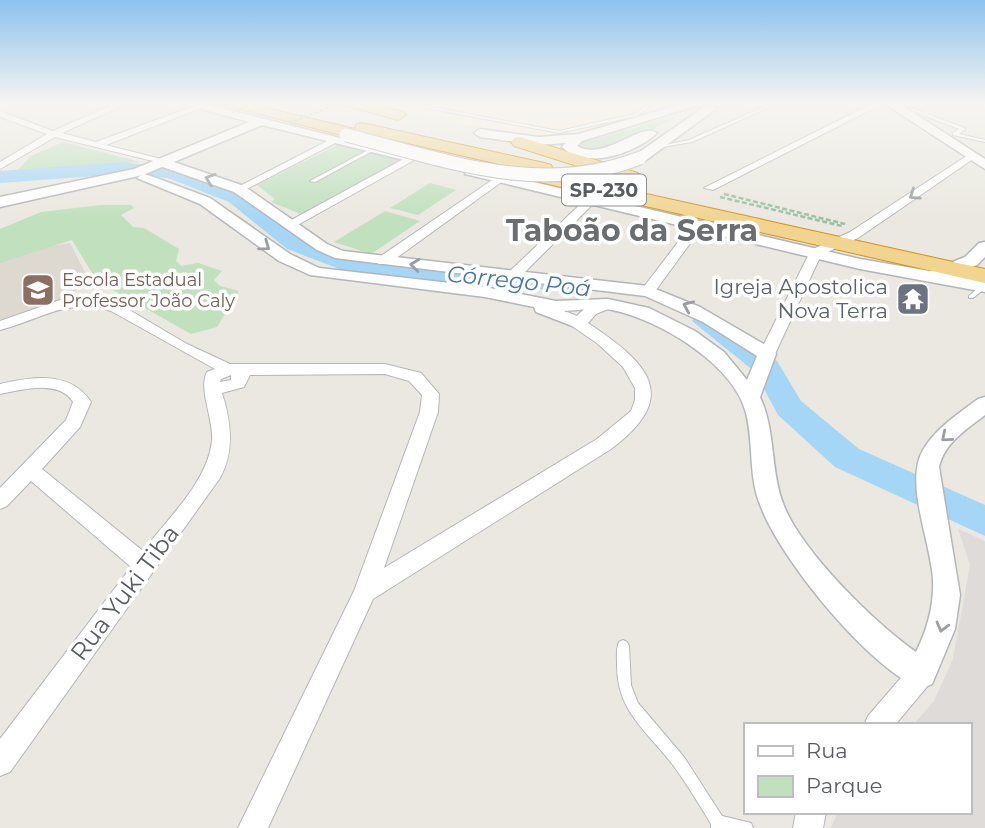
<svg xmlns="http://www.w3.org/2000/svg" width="985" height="828" viewBox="0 0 985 828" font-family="Montserrat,sans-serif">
<rect width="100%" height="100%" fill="#eae8e0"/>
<!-- commercial -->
<path fill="#f9f0d6" d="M366,104H684L574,136L544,138L499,132Z"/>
<!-- industrial -->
<path fill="#dedbd8" d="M958,529L985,541V828H831L838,812H969V725H913L934,701L953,659L970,565Z"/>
<!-- education -->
<path fill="#ddd9d1" d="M70,243L90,282L62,299L0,324V255Z"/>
<!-- green -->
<path fill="#c0e0be" d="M670,117L675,118C647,131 604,162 574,145Z
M63,142L140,162L17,171L31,156Z
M341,143L403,160L301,214L271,202L275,199L257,185Z
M430,183L456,190L418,215L390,208Z
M101,205H131L134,208L121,215L133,227L144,228L179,249L176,261L181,266L198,263L222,271L214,280L220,286L239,291L217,327L191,334L97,281L72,240L0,263V229L41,212Z
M385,211L420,221L371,254L334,242Z"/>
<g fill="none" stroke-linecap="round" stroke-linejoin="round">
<!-- river -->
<path fill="#a5d6f6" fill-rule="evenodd" d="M123,162L178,169L243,194L303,239L355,259L397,265L569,277L578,279L581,284L578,289L569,291L397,279L342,270L287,249L229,202L168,178L123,174L0,183V171Z
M705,313L729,322L777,361L801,401L859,449L985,505V536L835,467L778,415L755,372L692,321L696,315Z"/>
<defs>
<path id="service" d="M385,104H416L559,131L634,114L648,104H653L637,116L559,133L410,105Z
M770,104H776L692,142L657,148L655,147L689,140Z
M911,108L965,128V130L959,134L985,140V142L953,135V133L959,129L910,110Z
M372,148L376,149L315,182L310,181Z
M985,284V288L973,298H969V296L981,285Z
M623,640L627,642L629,646L631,685L638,703L684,757L722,816L751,823L753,828H711V824C699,804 687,784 673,765C646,730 616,711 617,663C617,656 616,649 619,642Z"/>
<path id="minor" d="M114,104H126L62,133L96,142L197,105L204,107L106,145L165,160V164L55,137L0,169V162L47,134L0,117V111L53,131Z
M871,104H882L713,190L704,188Z
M333,138L341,140L243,191L234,189Z
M968,155L976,157L858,238L821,255L775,354L767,359L761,357L759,354L811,250L850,232Z
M409,156L418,158L294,227L284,224Z
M498,176L507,178L388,264H378V258Z
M589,196L599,198L519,278H509V272Z
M695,220L705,223L653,294H643V288Z
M98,298L121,305L187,344L230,364H385L421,373L439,394L438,412L384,568L597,439L631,411L635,400V388L623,367L598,344L562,319V313L567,312L577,316C585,306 600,299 613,301V307L596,314L588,323C648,363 682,396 611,449L373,599L268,828H238L354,591L420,412L422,395L409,381L385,374L250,375L244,387L222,393C231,421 235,451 220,478L10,772L0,776V739L131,567L31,481L7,506L0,509V488L66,420L73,402C59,379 22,390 0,394V384C32,377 70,370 91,402L80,427L42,469L143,551C167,519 207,483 212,441C214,420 198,389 207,372L215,369L111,311C68,297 40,320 0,330V321L66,298ZM231,375V380L220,382L221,379Z
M921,662L930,665L934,674L930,683L895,725H864L868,716L912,665Z
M796,812H826L823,828H793Z"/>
<path id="tertiary" d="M157,159H165L244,186L327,244L343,251L648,286L700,307L774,350L776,354L760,397C776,431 770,471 784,506C803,553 875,623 916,652C927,630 934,606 933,580C931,542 904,483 923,450C936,428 958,414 978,399L985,397V415C967,429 944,443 939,467L960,595L955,629L932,684L921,689C869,668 781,560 761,507C748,477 754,444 746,413C734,364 658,319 612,310C597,307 579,310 564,311L589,324L586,328L580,329L536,312L534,307L485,297L310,275L279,261L200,204L137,178L143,174L151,176L210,198L290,254L319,268L485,287L556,301L608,299L649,308L695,331L724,352L747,380L757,356L703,322L645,296L335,258L317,250L234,192L157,165Z"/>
<path id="secondary" d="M183,104H205L411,156L404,160L262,125L143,175L0,207V197L134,169L249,122Z
M682,104H702L582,141L577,146C605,162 641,121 657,133C636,153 586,171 562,147L566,143L538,145L480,137L474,133L480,129L538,137L578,134Z
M885,104H900L985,159V169Z
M707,105L717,108L645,161H635V155Z
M470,167L860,259L930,271L965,257L979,243L985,242V257L977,265L953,275L985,280V292L860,269L465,174V168Z"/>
<path id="motorway" d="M221,104H249L355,129L356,125L362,123L544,163L551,165L553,169L551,173L985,269V283L522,178L513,172L516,168L390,139L389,145L383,146Z
M340,104H370L404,112L406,115L398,120Z
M520,137L638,173L640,177L631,183L514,146L511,142L514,138Z"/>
</defs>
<!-- service casing -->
<use href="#service" stroke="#b3b6ba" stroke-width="2"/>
<!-- minor casing -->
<use href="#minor" stroke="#b3b6ba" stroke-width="2"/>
<!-- tertiary casing -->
<use href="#tertiary" stroke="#b3b6ba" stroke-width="3"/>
<!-- secondary casing -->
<use href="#secondary" stroke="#b2b5b9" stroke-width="3"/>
<!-- motorway casing -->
<use href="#motorway" stroke="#d49016" stroke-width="2"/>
<!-- path -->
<path stroke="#99c0a2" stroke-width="2.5" stroke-dasharray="5 2.5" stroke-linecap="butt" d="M724,194L845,224
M720,197L842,226"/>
<!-- service -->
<use href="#service" fill="#fff" fill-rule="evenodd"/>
<!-- minor -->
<use href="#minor" fill="#fff" fill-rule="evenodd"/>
<!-- tertiary -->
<use href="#tertiary" fill="#fff" fill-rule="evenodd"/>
<!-- secondary -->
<use href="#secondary" fill="#fff" fill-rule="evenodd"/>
<!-- motorway -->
<use href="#motorway" fill="#f1d490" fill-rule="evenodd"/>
<defs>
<path id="secondary-bridge" d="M346,135C445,160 540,197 640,158"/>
</defs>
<!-- secondary-bridge casing -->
<use href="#secondary-bridge" stroke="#b2b5b9" stroke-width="15" stroke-linecap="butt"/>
<!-- path-bridge -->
<path stroke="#99c0a2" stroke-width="2" stroke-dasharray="3.5 2" stroke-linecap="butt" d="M289,123L332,106"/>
<!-- secondary-bridge -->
<use href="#secondary-bridge" stroke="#fff" stroke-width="13"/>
</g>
<!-- one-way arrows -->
<defs><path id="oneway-chevron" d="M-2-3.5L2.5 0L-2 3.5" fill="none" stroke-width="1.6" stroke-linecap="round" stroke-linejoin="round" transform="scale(1.75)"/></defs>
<g stroke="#9b9da0">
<use href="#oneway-chevron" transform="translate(210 179) rotate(-161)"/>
<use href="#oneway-chevron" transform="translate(914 195) rotate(146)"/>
<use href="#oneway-chevron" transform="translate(265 246) rotate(36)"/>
<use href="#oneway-chevron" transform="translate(415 265) rotate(-174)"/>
<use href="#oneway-chevron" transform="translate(688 306) rotate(-156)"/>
<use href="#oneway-chevron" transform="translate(946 437) rotate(140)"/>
<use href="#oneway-chevron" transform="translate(942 627) rotate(105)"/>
</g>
<!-- sky -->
<linearGradient id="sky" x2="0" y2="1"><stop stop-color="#8dc2ee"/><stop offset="0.47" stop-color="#f6f5f1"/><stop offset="1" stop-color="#f6f5f1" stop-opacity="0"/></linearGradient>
<rect width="985" height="220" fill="url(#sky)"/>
<!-- icons -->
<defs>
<symbol id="school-square" viewBox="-11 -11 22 22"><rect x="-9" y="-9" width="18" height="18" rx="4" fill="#8d6e63" stroke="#fff"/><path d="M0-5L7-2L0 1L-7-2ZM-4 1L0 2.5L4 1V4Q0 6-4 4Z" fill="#fff"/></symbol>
<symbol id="temple-square" viewBox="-11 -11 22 22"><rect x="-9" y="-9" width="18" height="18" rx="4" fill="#6b7280" stroke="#fff"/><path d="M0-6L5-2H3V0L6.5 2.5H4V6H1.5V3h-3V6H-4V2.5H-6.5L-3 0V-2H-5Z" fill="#fff"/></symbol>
</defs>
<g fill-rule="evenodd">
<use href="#school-square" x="19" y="271" width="38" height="38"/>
<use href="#temple-square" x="894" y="280" width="38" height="38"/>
</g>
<g text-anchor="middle" stroke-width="7" stroke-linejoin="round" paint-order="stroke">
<!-- far-education labels -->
<g font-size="18" fill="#785e54" stroke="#fff" text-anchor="start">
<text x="62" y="286">Escola Estadual<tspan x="62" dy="21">Professor João Caly</tspan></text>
</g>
<!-- shield labels -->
<rect fill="#fff" stroke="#8b8d90" stroke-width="2" x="562" y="174.5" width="84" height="31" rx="5"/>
<g font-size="19" font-weight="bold" fill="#595c60">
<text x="604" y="197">SP-230</text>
</g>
<!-- worship labels -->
<g font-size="21" fill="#5b616d" stroke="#fff" text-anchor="end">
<text x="888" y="294">Igreja Apostolica<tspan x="888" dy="24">Nova Terra</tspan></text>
</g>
<!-- water labels -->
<g font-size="23" font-style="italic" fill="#4578a5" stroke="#fff">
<text transform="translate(519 281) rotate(6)" y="8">Córrego Poá</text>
</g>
<!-- near-street labels -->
<g font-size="24" fill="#595c60" stroke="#fff">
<text transform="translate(125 593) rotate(-53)" y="8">Rua Yuki Tiba</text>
</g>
<!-- far-town labels -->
<g font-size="30" font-weight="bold" fill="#6a6e71" stroke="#fff">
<text x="632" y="241">Taboão da Serra</text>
</g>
</g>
<!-- legend -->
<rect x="744" y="723" width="228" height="91" fill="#ffffff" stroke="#bdbebf" stroke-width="2"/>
<rect x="758" y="746" width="35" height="10" fill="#ffffff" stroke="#bdbebf" stroke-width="2"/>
<text x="806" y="758" font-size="21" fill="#595c60">Rua</text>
<rect x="758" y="776" width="35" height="21" fill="#c0e0be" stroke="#bdbebf" stroke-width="2"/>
<text x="806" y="793" font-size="21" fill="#595c60">Parque</text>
</svg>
